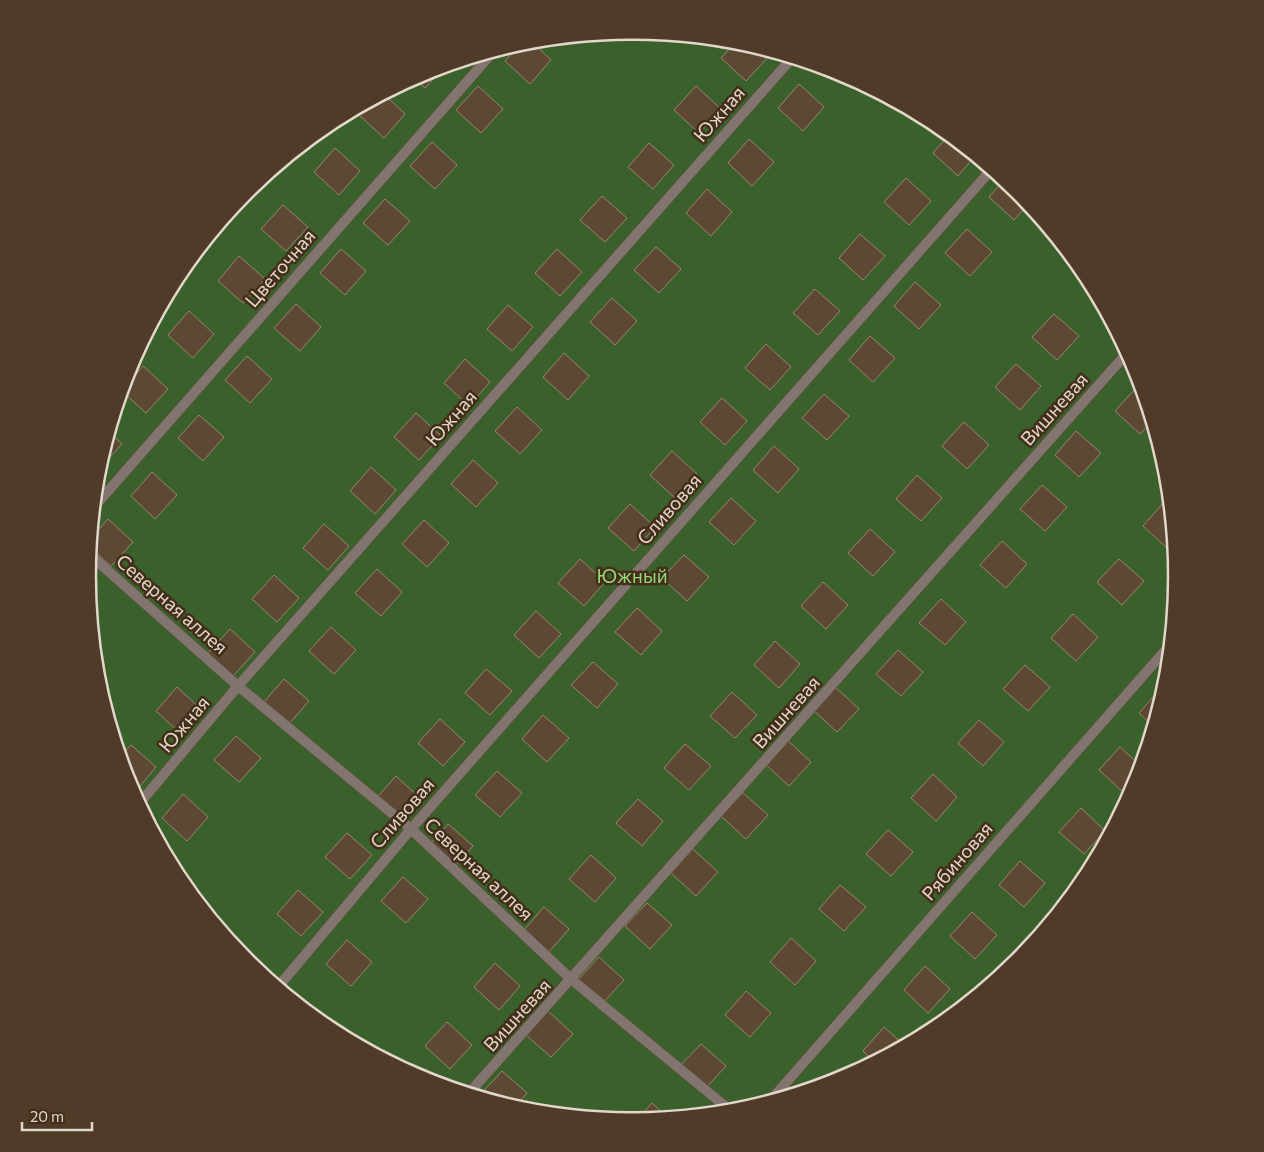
<svg xmlns="http://www.w3.org/2000/svg" width="1264" height="1152" viewBox="0 0 1264 1152" font-family="Commissioner,sans-serif">
<rect width="100%" height="100%" fill="#422e19"/>
<!-- green -->
<path fill="#3a602b" d="M89 576a543 543 0 1 1 1086 0a543 543 0 1 1-1086 0Z"/>
<!-- building -->
<path fill="#5d4833" stroke="#9b846d" d="M531,41L551,60L530,84L505,61L521,43Z
M736,42L759,48L768,57L746,81L721,58Z
M445,66L425,88L414,78L424,73Z
M799,84L824,107L803,131L778,108Z
M478,86L503,109L481,133L456,110Z
M696,86L721,109L699,133L674,110Z
M384,94L405,114L384,138L359,115L372,100Z
M949,135L975,156L958,176L933,153Z
M749,139L774,162L752,186L728,163Z
M432,142L457,165L435,189L410,166Z
M649,143L674,165L653,189L628,167Z
M335,148L360,171L339,195L314,172Z
M906,178L931,201L909,225L884,202Z
M1004,180L1028,204L1014,220L989,197Z
M707,189L732,212L711,236L686,213Z
M602,196L627,218L605,242L580,220Z
M385,199L410,221L388,245L363,223Z
M283,205L308,227L286,251L261,229Z
M967,229L992,252L970,276L945,253Z
M860,234L885,256L863,280L839,258Z
M656,247L681,269L659,293L634,270Z
M341,249L366,271L345,295L320,273Z
M557,249L582,272L560,296L535,273Z
M239,256L265,279L243,303L218,281Z
M1086,275L1097,296L1081,281Z
M915,282L941,305L919,329L894,306Z
M815,289L840,311L818,335L793,313Z
M612,298L637,321L615,345L590,322Z
M296,304L321,327L300,351L274,328Z
M508,305L533,327L512,351L487,329Z
M189,311L214,334L193,358L168,335Z
M1054,314L1079,336L1057,360L1032,337Z
M870,336L895,358L873,382L849,360Z
M766,344L791,367L770,390L745,368Z
M564,353L589,376L568,400L543,377Z
M247,356L272,379L250,403L225,380Z
M465,359L490,382L469,406L444,383Z
M1016,364L1041,386L1020,410L995,387Z
M143,366L168,389L146,413L122,391Z
M1137,387L1143,392L1152,421L1140,434L1115,411Z
M824,394L849,416L827,440L802,418Z
M722,398L747,421L725,445L700,422Z
M517,407L542,430L520,454L495,431Z
M416,413L441,436L419,460L394,437Z
M199,415L224,437L203,461L178,438Z
M964,422L989,445L967,469L942,446Z
M1076,431L1101,453L1079,477L1055,455Z
M109,432L122,444L100,468L99,467Z
M774,446L799,469L778,493L753,470Z
M672,451L697,474L675,498L650,475Z
M473,460L498,483L476,507L451,484Z
M371,467L396,490L375,514L350,491Z
M152,472L177,495L155,519L131,496Z
M917,475L942,498L921,521L896,499Z
M1042,485L1067,507L1045,531L1020,509Z
M731,498L756,521L734,545L709,522Z
M1164,502L1170,507L1173,542L1168,549L1143,526Z
M630,504L655,527L634,551L608,528Z
M108,519L133,542L111,566L90,547L91,538Z
M424,520L449,543L427,567L402,544Z
M324,524L349,546L328,570L303,548Z
M870,529L895,552L873,576L848,553Z
M1002,541L1027,564L1006,588L980,565Z
M684,555L709,577L687,601L662,578Z
M580,559L605,582L584,606L558,583Z
M1119,559L1144,581L1122,605L1097,582Z
M377,569L402,592L381,616L355,593Z
M274,575L299,598L277,622L252,599Z
M823,582L848,605L826,629L801,606Z
M941,599L966,622L945,645L919,623Z
M637,608L662,631L641,655L615,632Z
M536,611L561,634L539,658L514,635Z
M1073,614L1098,637L1076,661L1051,638Z
M331,627L356,650L334,674L309,651Z
M230,629L255,652L233,676L208,653Z
M775,641L800,664L779,688L754,665Z
M898,650L923,672L901,696L876,674Z
M593,662L618,684L597,708L571,685Z
M1025,665L1050,687L1028,711L1003,689Z
M486,669L512,691L490,715L465,693Z
M284,679L309,701L288,725L263,703Z
M834,686L859,709L837,732L813,710Z
M177,687L202,710L181,734L156,711Z
M1160,689L1163,692L1153,726L1139,713Z
M732,692L757,715L735,738L710,716Z
M543,715L569,738L547,762L522,739Z
M440,719L465,742L443,766L418,743Z
M979,720L1004,742L983,766L958,743Z
M236,736L261,758L239,782L214,760Z
M786,739L811,762L789,786L764,763Z
M685,744L711,766L689,790L664,768Z
M131,745L156,767L135,792L129,784L120,757Z
M1120,747L1141,766L1137,778L1124,793L1099,770Z
M497,771L522,793L500,817L475,795Z
M933,774L957,797L936,821L911,798Z
M396,776L421,799L399,823L375,800Z
M743,793L768,815L746,839L721,816Z
M183,794L208,817L187,841L162,818Z
M638,799L663,821L642,846L616,823Z
M1081,808L1105,831L1084,854L1059,832Z
M448,824L473,846L452,870L427,848Z
M888,830L913,852L891,876L866,854Z
M347,833L372,855L350,879L325,857Z
M693,849L718,872L696,896L671,873Z
M591,855L616,878L595,902L569,879Z
M1020,861L1045,883L1024,907L999,885Z
M403,877L428,899L406,923L381,901Z
M840,885L866,907L844,931L819,909Z
M298,890L323,912L301,936L277,914Z
M647,903L672,925L650,949L625,926Z
M544,907L569,929L548,953L523,931Z
M972,912L997,935L975,959L950,936Z
M791,938L816,961L795,985L770,962Z
M347,940L372,962L351,986L326,964Z
M243,951L268,974L265,976L247,961L241,954Z
M599,957L624,980L602,1004L577,981Z
M495,963L520,986L499,1010L474,987Z
M925,966L950,989L928,1013L904,990Z
M746,991L771,1013L750,1037L725,1015Z
M299,996L324,1019L321,1022L295,1001Z
M548,1011L573,1034L551,1057L526,1035Z
M447,1022L472,1045L450,1069L425,1046Z
M884,1027L904,1045L874,1062L863,1051Z
M701,1044L726,1066L704,1090L679,1067Z
M502,1071L527,1093L515,1107L480,1095Z
M652,1103L667,1117L637,1120Z"/>
<g fill="none" stroke-linecap="round" stroke-linejoin="round">
<defs>
<path id="minor" d="M94,507L493,52
M89,554L238,686L411,829L572,980L731,1111
M139,804L238,686L792,58
M278,987L411,829L991,170
M469,1093L1127,353
M770,1101L1170,645"/>
</defs>
<!-- minor casing -->
<use href="#minor" stroke="#5f4c39" stroke-width="11"/>
<!-- minor -->
<use href="#minor" stroke="#82746e" stroke-width="10"/>
</g>
<g text-anchor="middle" stroke-width="5" stroke-linejoin="round" paint-order="stroke">
<!-- street labels -->
<g font-size="19" fill="#e3d6ca" stroke="#422e19">
<text transform="translate(719 114) rotate(-49)" y="7">Южная</text>
<text transform="translate(280 268) rotate(-49)" y="7">Цветочная</text>
<text transform="translate(1054 409) rotate(-48)" y="7">Вишневая</text>
<text transform="translate(451 418) rotate(-49)" y="7">Южная</text>
<text transform="translate(669 509) rotate(-49)" y="7">Сливовая</text>
<text transform="translate(172 604) rotate(41)" y="7">Северная аллея</text>
<text transform="translate(786 712) rotate(-48)" y="7">Вишневая</text>
<text transform="translate(184 724) rotate(-50)" y="7">Южная</text>
<text transform="translate(402 813) rotate(-49)" y="7">Сливовая</text>
<text transform="translate(957 861) rotate(-49)" y="7">Рябиновая</text>
<text transform="translate(479 869) rotate(43)" y="7">Северная аллея</text>
<text transform="translate(517 1015) rotate(-48)" y="7">Вишневая</text>
</g>
<!-- park labels -->
<g font-size="19" fill="#94d879" stroke="#422e19">
<text x="632" y="583">Южный</text>
</g>
</g>
<!-- crop -->
<path d="M0 0H1264V1152H0ZM96 576a536 536 0 1 1 1072 0a536 536 0 1 1-1072 0Z" fill="#4f3b27" fill-rule="evenodd"/>
<path fill="none" stroke="#e3d6ca" stroke-width="2.5" d="M96 576a536 536 0 1 1 1072 0a536 536 0 1 1-1072 0Z"/>
<!-- scale -->
<path d="M22 1122v8h70v-8" fill="none" stroke="#e3d6ca" stroke-width="2.5"/>
<text x="30" y="1122" font-size="15" fill="#e3d6ca" stroke="#422e19" stroke-width="4" paint-order="stroke">20 m</text>
</svg>
